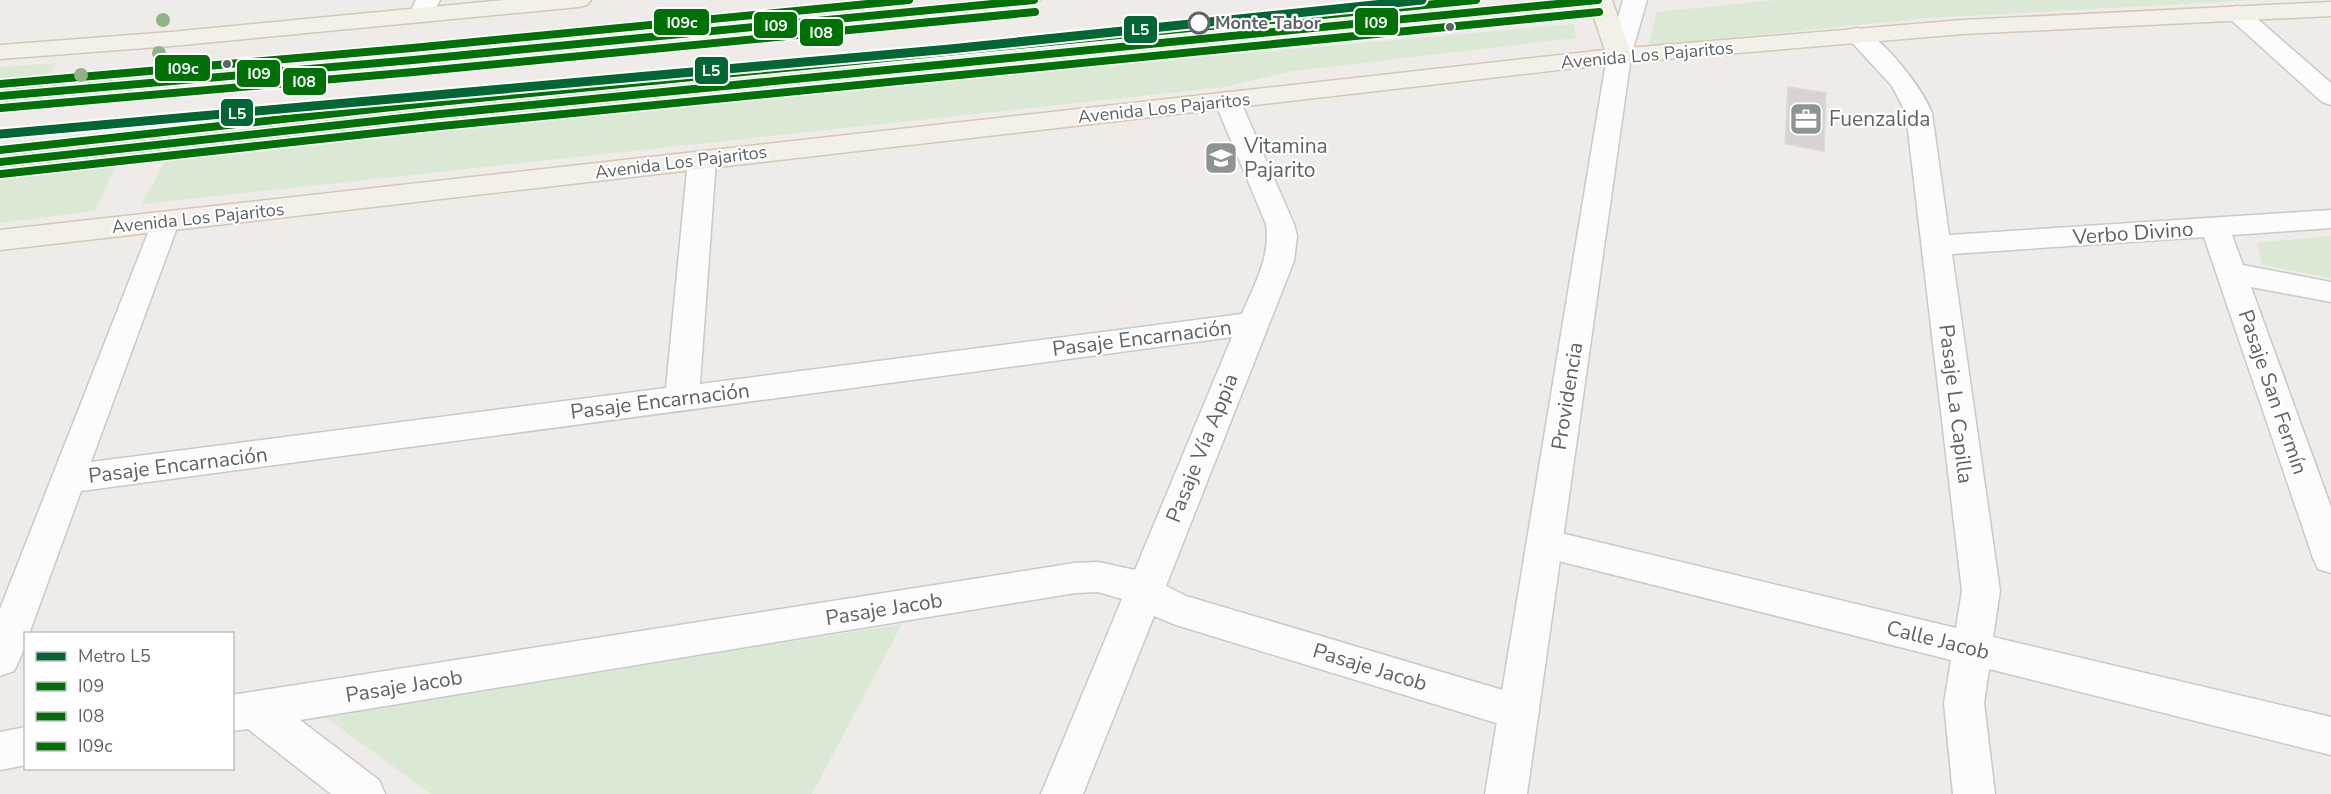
<svg xmlns="http://www.w3.org/2000/svg" width="2331" height="794" viewBox="0 0 2331 794" font-family="'Nunito Sans',sans-serif">
<rect width="100%" height="100%" fill="#eeebe8"/>
<!-- green -->
<path fill="#dbe9d4" d="M1777,0H2257L1929,18L1648,46L1657,12Z
M1574,24L1576,38L1293,71L1224,87L142,204L171,150Z
M57,63L35,95L0,97V67Z
M119,159L95,211L0,223V172Z
M2331,236V278L2263,265L2256,243Z
M902,624L812,794H431L321,714Z"/>
<!-- building -->
<path fill="#d6d3d2" stroke="#dedad8" stroke-width="1.5" d="M1788,87L1826,93L1824,151L1785,144Z"/>
<g fill="none" stroke-linecap="round" stroke-linejoin="round">
<defs>
<path id="service" d="M990,0H1041L1034,4L413,64L0,101V91L413,56Z
M1555,0H1605L1598,4L430,120L0,167V157L430,110Z"/>
<path id="minor" d="M2237,6L2245,8L2331,83V105L2322,102L2229,18L2225,13L2229,8Z
M1857,28C1881,34 1923,89 1932,113L1949,235L2331,210V228L2232,235L2243,265L2331,282V302L2251,287L2331,507V573L2318,569L2313,558L2204,237L1952,254L2000,591L1993,637L2331,717V755L1989,669L1984,703L1995,794H1953L1944,703L1951,660L1531,554L1526,544L1531,534L1544,529L1956,628L1962,591L1906,113L1892,86L1845,35L1848,30Z
M1227,92L1236,94L1240,100L1294,224L1297,236L1294,261L1166,586L1186,596L1533,699L1539,712L1533,725L1519,730L1176,625L1154,616L1083,794H1041L1122,599L1098,592L1075,593L300,720L379,780L385,794H331L248,729L232,731V695L1075,563L1098,562L1135,570L1232,337L81,491L29,634H26C26,647 20,659 14,671L0,676V609L155,215L165,213L175,215L179,222L91,462L666,388L688,160L692,154L702,152L712,154L716,160L700,384L1242,314C1254,285 1271,257 1266,224L1214,100L1218,94Z
M26,727V765L0,770V732Z"/>
<path id="tertiary" d="M416,0H440L429,20L421,22L413,20L409,15Z
M1623,0H1647L1631,56L1527,794H1485L1607,56Z"/>
<path id="primary" d="M504,0H591L587,5L579,7L171,46L0,59V45L171,32Z
M1588,0H1612L1629,48L1963,20L2331,2V16L1963,34L1619,63L0,250V230L1605,50Z"/>
</defs>
<!-- service casing -->
<use href="#service" stroke="#c8c9c8" stroke-width="2"/>
<!-- minor casing -->
<use href="#minor" stroke="#c8c9c8" stroke-width="3"/>
<!-- tertiary casing -->
<use href="#tertiary" stroke="#c8c9c8" stroke-width="3"/>
<!-- primary casing -->
<use href="#primary" stroke="#d5c6b6" stroke-width="3"/>
<!-- service -->
<use href="#service" fill="#fcfcfc" fill-rule="evenodd"/>
<!-- minor -->
<use href="#minor" fill="#fcfcfc" fill-rule="evenodd"/>
<!-- tertiary -->
<use href="#tertiary" fill="#fcfcfc" fill-rule="evenodd"/>
<!-- primary -->
<use href="#primary" fill="#f3efe9" fill-rule="evenodd"/>
<defs>
<path id="bus-1" d="M0,96L413,60L1034,0
M0,162L430,115L1598,0"/>
<path id="bus-2" d="M1,108L414,72L1035,12
M1,174L431,127L1599,12"/>
<path id="bus-3" d="M0,84L412,48L909,0
M0,150L429,103L1476,0"/>
</defs>
<!-- bus-1 casing -->
<use href="#bus-1" stroke="#fff" stroke-width="11"/>
<!-- bus-2 casing -->
<use href="#bus-2" stroke="#fff" stroke-width="11"/>
<!-- bus-3 casing -->
<use href="#bus-3" stroke="#fff" stroke-width="11"/>
<!-- bus-1 -->
<use href="#bus-1" stroke="#007106" stroke-width="8"/>
<!-- bus-2 -->
<use href="#bus-2" stroke="#007106" stroke-width="8"/>
<!-- bus-3 -->
<use href="#bus-3" stroke="#007106" stroke-width="8"/>
<defs>
<path id="metro-1" d="M0,134L950,49L1422,0"/>
</defs>
<!-- metro-1 casing -->
<use href="#metro-1" stroke="#fff" stroke-width="13"/>
<!-- metro-1 -->
<use href="#metro-1" stroke="#063" stroke-width="9"/>
</g>
<!-- trees -->
<g fill="#90b386">
<circle cx="163" cy="20" r="7"/>
<circle cx="159" cy="53" r="7"/>
<circle cx="81" cy="75" r="7"/>
</g>
<!-- icons -->
<defs>
<symbol id="office-square" viewBox="-11 -11 22 22"><rect x="-9" y="-9" width="18" height="18" rx="4" fill="#909394" stroke="#fff"/><path d="M-6-3h4V-5.5h4V-3h4V5H-6ZM-1-4.5V-3h2v-1.5ZM-6 0V1H6V0Z" fill="#fff"/></symbol>
<symbol id="school-square" viewBox="-11 -11 22 22"><rect x="-9" y="-9" width="18" height="18" rx="4" fill="#909394" stroke="#fff"/><path d="M0-5L7-2L0 1L-7-2ZM-4 1L0 2.5L4 1V4Q0 6-4 4Z" fill="#fff"/></symbol>
</defs>
<g fill-rule="evenodd">
<use href="#office-square" x="1787" y="100" width="38" height="38"/>
<use href="#school-square" x="1202" y="139" width="38" height="38"/>
</g>
<!-- markers -->
<circle fill="#fff" stroke="#5e6467" stroke-width="3" cx="1199" cy="23" r="10"/>
<g fill="#5e6467" stroke="#fff" stroke-width="2">
<circle cx="1450" cy="27" r="5"/>
<circle cx="227" cy="64" r="5"/>
</g>
<g text-anchor="middle" stroke-width="4.5" stroke-linejoin="round" paint-order="stroke">
<!-- far-stop labels -->
<g font-size="18" font-weight="bold" fill="#5e6467" stroke="#fff" text-anchor="start">
<text x="1215" y="29">Monte Tabor</text>
</g>
<!-- far-street labels -->
<g font-size="18" fill="#5e6467" stroke="#fff">
<text transform="translate(1647 55) rotate(-5)" y="6">Avenida Los Pajaritos</text>
<text transform="translate(1164 108) rotate(-6)" y="6">Avenida Los Pajaritos</text>
<text transform="translate(681 162) rotate(-7)" y="6">Avenida Los Pajaritos</text>
<text transform="translate(198 218) rotate(-6)" y="6">Avenida Los Pajaritos</text>
</g>
<!-- poi labels -->
<g font-size="21" fill="#5e6467" stroke="#fff" text-anchor="start">
<text x="1829" y="126">Fuenzalida</text>
<text x="1244" y="153">Vitamina<tspan x="1244" dy="24">Pajarito</tspan></text>
</g>
<!-- street labels -->
<g font-size="21" fill="#5e6467" stroke="#fff">
<text transform="translate(2133 233) rotate(-4)" y="7">Verbo Divino</text>
<text transform="translate(1142 338) rotate(-7)" y="7">Pasaje Encarnación</text>
<text transform="translate(2273 392) rotate(71)" y="7">Pasaje San Fermín</text>
<text transform="translate(1567 396) rotate(-81)" y="7">Providencia</text>
<text transform="translate(660 401) rotate(-7)" y="7">Pasaje Encarnación</text>
<text transform="translate(1956 404) rotate(83)" y="7">Pasaje La Capilla</text>
<text transform="translate(1202 448) rotate(-68)" y="7">Pasaje Vía Appia</text>
<text transform="translate(178 465) rotate(-7)" y="7">Pasaje Encarnación</text>
<text transform="translate(884 609) rotate(-9)" y="7">Pasaje Jacob</text>
<text transform="translate(1938 640) rotate(14)" y="7">Calle Jacob</text>
<text transform="translate(1370 667) rotate(17)" y="7">Pasaje Jacob</text>
<text transform="translate(404 686) rotate(-9)" y="7">Pasaje Jacob</text>
</g>
</g>
<g stroke="#fff" stroke-width="2">
<rect x="1354" y="7" width="45" height="29" rx="6" fill="#007106"/>
<rect x="653" y="8" width="57" height="28" rx="6" fill="#007106"/>
<rect x="753" y="11" width="45" height="28" rx="6" fill="#007106"/>
<rect x="1123" y="15" width="35" height="29" rx="6" fill="#063"/>
<rect x="799" y="18" width="45" height="29" rx="6" fill="#007106"/>
<rect x="154" y="54" width="57" height="28" rx="6" fill="#007106"/>
<rect x="694" y="56" width="35" height="29" rx="6" fill="#063"/>
<rect x="236" y="59" width="45" height="29" rx="6" fill="#007106"/>
<rect x="282" y="67" width="45" height="29" rx="6" fill="#007106"/>
<rect x="220" y="98" width="34" height="29" rx="6" fill="#063"/>
</g>
<g font-size="16" text-anchor="middle" font-weight="bold" fill="#fff">
<text x="1376" y="28">I09</text>
<text x="682" y="28">I09c</text>
<text x="776" y="31">I09</text>
<text x="1140" y="35">L5</text>
<text x="821" y="38">I08</text>
<text x="183" y="74">I09c</text>
<text x="711" y="76">L5</text>
<text x="259" y="79">I09</text>
<text x="304" y="87">I08</text>
<text x="237" y="119">L5</text>
</g>
<!-- legend -->
<rect x="24" y="632" width="210" height="138" fill="#ffffff" stroke="#bfc1c2" stroke-width="1.5"/>
<rect x="36" y="652" width="30" height="9" fill="#006633" stroke="#bfc1c2" stroke-width="1.5"/>
<text x="78" y="662" font-size="18" fill="#5e6467">Metro L5</text>
<rect x="36" y="682" width="30" height="9" fill="#007106" stroke="#bfc1c2" stroke-width="1.5"/>
<text x="78" y="692" font-size="18" fill="#5e6467">I09</text>
<rect x="36" y="712" width="30" height="9" fill="#007106" stroke="#bfc1c2" stroke-width="1.5"/>
<text x="78" y="722" font-size="18" fill="#5e6467">I08</text>
<rect x="36" y="742" width="30" height="9" fill="#007106" stroke="#bfc1c2" stroke-width="1.5"/>
<text x="78" y="752" font-size="18" fill="#5e6467">I09c</text>
</svg>
